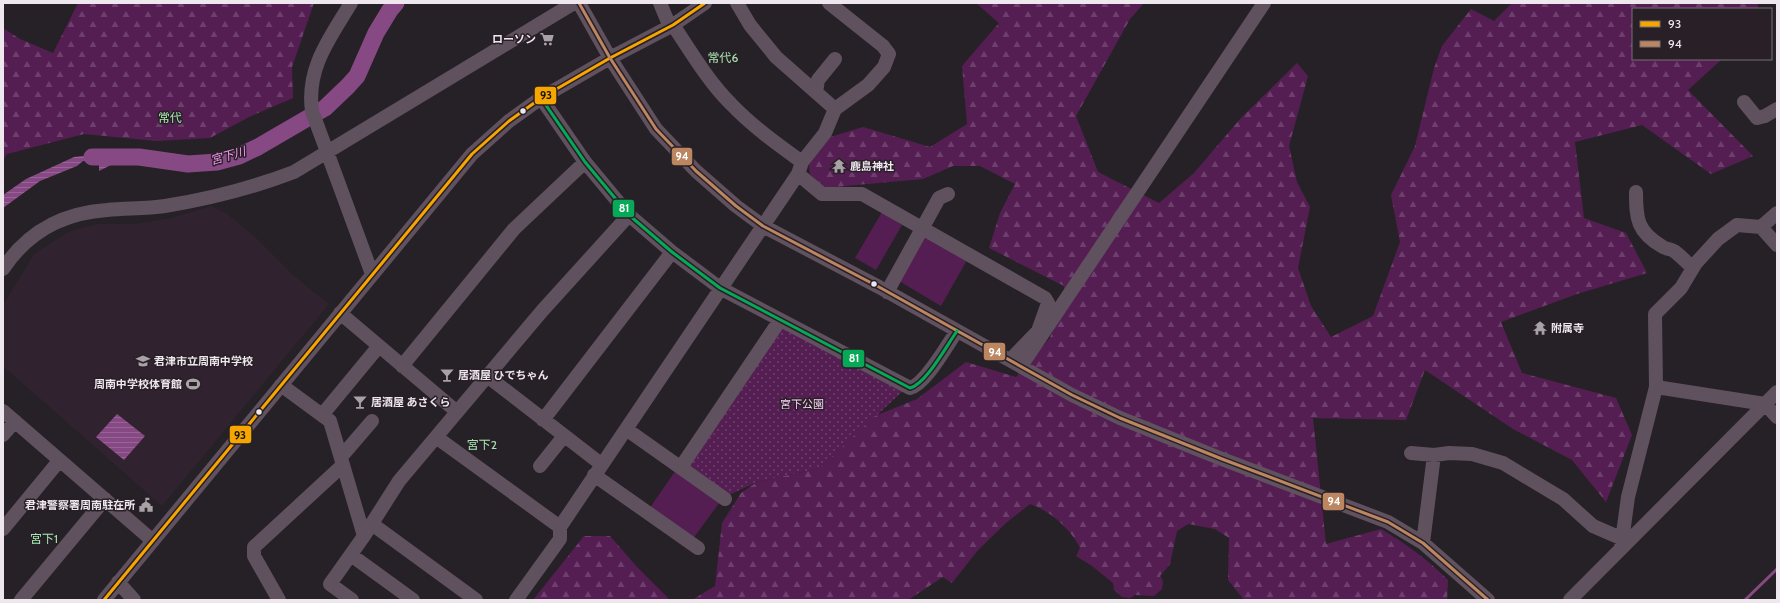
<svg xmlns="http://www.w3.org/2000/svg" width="1780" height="603" viewBox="0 0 1780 603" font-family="Cabin,'Noto Sans JP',sans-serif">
<defs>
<pattern id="grass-dots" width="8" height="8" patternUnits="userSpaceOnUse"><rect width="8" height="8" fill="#551e53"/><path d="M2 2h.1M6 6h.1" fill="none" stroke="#6e3f6c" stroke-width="1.8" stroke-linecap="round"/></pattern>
<pattern id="forest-firs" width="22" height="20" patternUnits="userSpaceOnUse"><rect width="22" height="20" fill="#551e53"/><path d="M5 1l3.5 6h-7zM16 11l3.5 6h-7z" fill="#6e3f6c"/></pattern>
<pattern id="water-rules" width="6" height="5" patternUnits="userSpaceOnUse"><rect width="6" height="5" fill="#874984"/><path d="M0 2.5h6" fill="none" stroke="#986396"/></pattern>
</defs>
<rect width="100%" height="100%" fill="#262126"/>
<!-- built -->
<path fill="#30232f" d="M211,206L226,213L252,234L294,276L329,304L162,506L3,366V305L34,254L70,231L98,224H135L171,218Z"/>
<!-- grass -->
<path fill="url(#grass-dots)" d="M782,328L904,390L820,468L757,482L729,495L691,467L688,461Z"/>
<!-- forest -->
<path fill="url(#forest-firs)" d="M78,3H314L292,67L293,98L249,117L210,138L156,141L84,134L7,154L3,160V28L20,39L53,53Z
M976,3H1144L1130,19L1076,116L1098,172L1159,203L1194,173L1240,119L1297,63L1308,76L1289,146L1297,182L1310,207L1298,268L1311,306L1331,337L1373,316L1400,242L1391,195L1415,146L1434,68L1442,46L1471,9L1494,21L1512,3H1758V9H1633V59H1722L1688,90L1753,156L1711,174L1642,125L1575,142L1584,218L1626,233L1647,273L1577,294L1501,322L1522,373L1616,398L1632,435L1606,502L1572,460L1513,429L1425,370L1406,420L1313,418L1326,544L1381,529C1406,544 1427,559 1448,580L1447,600H1244L1228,580L1229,538L1215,529L1188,524L1177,531L1170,564L1160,576L1163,581L1162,589L1154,596L1135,595L1130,598L1122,597L1114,590L1113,583L1092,566L1076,556L1080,548C1071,529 1049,510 1030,504L1006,523L978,550L952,583L943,577L908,600H692L715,586L722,523L741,493L757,482L820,468L875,416L917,399L966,362L1016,377L1049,339L1066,305L1064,286L989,248L1000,213L1015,184L980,166H953L923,179L823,188L810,174L808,162L827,138L863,127L930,147L967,124L962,66L999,23Z
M584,536H610L637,567L670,600H533Z"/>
<!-- pitch -->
<path fill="#551e53" d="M882,212L902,225L876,270L855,258Z
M923,235L967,260L941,306L899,281Z
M676,470L720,502L692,540L649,509Z"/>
<!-- water -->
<path fill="url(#water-rules)" d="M363,62L367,65C358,80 348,93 332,100L331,105L323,111L321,101L345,84Z
M108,151L115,153V163L99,171V163L83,161L77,166L40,181L3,208V195L26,179L74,157L99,154L100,152Z
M117,414L145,436L124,460L96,437Z"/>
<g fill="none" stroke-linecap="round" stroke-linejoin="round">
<!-- stream -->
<path stroke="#874984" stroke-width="3" d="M1745,600L1777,569"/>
<!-- river -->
<path stroke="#874984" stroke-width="17" d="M92,157H139L188,164L217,162L239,156L258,147L325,108L348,86L357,76L376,33L390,10L396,3"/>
<!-- minor -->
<path stroke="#60515f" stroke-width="14" d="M351,3C330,38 306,68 312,111L372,274
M579,3L610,58L656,129L696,171L736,206L763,226L879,287L1072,395L1120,418L1222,459L1388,522L1423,543L1488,600
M660,3L670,27
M737,3L750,25L776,57L835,109
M673,25C691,52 708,81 731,104C752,126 777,144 802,162
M816,92L818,80L835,59
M541,98L585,162L629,215L672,252L720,288L910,388C926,384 947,345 957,331
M1744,102L1757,118L1765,116L1777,109
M798,174L822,194H862L1045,298L1048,303L1038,331L1010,360
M1636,192C1636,219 1637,232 1663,247C1666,249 1671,249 1674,251C1681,256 1687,263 1693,268
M1761,227L1777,245
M3,269C28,231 63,213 107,210C126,208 145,209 165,206C209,199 252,188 294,172L574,3
M887,292L939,198L948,194
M340,313L456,411
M402,366L514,229L585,162
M1021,366L1264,3
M487,376L601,464
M281,385L330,421L364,536
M1656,387L1765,404L1777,417
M3,411L153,541
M322,415L379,346
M543,420L672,252
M626,429L725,499
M3,435L15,421
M436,437L560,527
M1411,453L1434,455L1449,453L1472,454L1503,463L1563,499L1593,526L1623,539
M341,457L372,421
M540,466L564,436
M681,467L780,320
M594,475L698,548
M372,524L476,600
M3,529L59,461
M1423,543L1434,455
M1621,548L1628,497L1656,387L1655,314L1681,288L1696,263L1718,239L1737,225L1761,227L1777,213
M351,555L413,600
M118,582L134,600
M21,600L105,499
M104,600L472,154L509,121L541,98L610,58L673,25L705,3
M279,600L254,556V547L343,465
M352,600L330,584L364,536L399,481L542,311L629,215
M516,600L560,539V527L798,174L802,162L825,133L835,109L868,85L884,67L889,54L883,46L829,3
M1570,600L1777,392"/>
<defs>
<path id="bus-1" d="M104,600L472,154L509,121L541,98L610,58L673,25L705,3"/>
<path id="bus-2" d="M579,3L610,58L656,129L696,171L736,206L763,226L879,287L1072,395L1120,418L1222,459L1388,522L1423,543L1488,600"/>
<path id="bus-3" d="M541,98L585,162L629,215L672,252L720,288L910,388C926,384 947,345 957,331"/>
</defs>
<!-- bus-1 casing -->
<use href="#bus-1" stroke="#281f27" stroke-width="6"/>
<!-- bus-2 casing -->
<use href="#bus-2" stroke="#281f27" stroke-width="6"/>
<!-- bus-3 casing -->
<use href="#bus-3" stroke="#281f27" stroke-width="6"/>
<!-- bus-1 -->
<use href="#bus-1" stroke="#f7a600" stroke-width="3"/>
<!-- bus-2 -->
<use href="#bus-2" stroke="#bb8660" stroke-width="3"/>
<!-- bus-3 -->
<use href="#bus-3" stroke="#06aa56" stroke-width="3"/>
</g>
<!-- icons -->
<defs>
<symbol id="supermarket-bare" viewBox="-9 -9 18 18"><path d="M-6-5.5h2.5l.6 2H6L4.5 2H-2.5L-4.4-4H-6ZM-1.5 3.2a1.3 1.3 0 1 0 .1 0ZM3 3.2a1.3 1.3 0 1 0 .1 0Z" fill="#a8a2a7" stroke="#281f27" stroke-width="2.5" paint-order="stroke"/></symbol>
<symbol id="temple-bare" viewBox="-9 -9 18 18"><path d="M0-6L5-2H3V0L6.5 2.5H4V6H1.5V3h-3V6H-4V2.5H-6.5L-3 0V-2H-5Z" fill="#a8a2a7" stroke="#281f27" stroke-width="2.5" paint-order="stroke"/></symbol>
<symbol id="school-bare" viewBox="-9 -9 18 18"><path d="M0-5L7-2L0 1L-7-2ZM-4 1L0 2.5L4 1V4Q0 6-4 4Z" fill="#a8a2a7" stroke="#281f27" stroke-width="2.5" paint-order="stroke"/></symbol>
<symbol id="bar-bare" viewBox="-9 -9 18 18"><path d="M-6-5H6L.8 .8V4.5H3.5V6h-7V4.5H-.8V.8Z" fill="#a8a2a7" stroke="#281f27" stroke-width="2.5" paint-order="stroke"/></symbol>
<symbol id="stadium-bare" viewBox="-9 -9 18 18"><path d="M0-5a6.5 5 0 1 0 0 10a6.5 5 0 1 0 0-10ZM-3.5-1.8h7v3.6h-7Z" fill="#a8a2a7" stroke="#281f27" stroke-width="2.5" paint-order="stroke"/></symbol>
<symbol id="civic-bare" viewBox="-9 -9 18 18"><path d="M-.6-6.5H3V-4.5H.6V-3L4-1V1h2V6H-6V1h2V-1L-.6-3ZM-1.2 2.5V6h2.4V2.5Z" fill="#a8a2a7" stroke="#281f27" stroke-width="2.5" paint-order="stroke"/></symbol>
</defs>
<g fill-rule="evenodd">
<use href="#supermarket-bare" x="537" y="29" width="20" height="20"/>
<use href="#temple-bare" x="829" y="156" width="20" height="20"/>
<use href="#temple-bare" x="1530" y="318" width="20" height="20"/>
<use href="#school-bare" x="133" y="351" width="20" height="20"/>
<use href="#bar-bare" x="437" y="365" width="20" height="20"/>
<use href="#stadium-bare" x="183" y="374" width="20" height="20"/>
<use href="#bar-bare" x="350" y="392" width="20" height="20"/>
<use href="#civic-bare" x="136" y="495" width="20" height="20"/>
</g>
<!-- markers -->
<g fill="#eee7ed" stroke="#281f27" stroke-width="1.5">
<circle cx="523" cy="111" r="3.5"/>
<circle cx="874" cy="284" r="3.5"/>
<circle cx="259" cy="412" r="3.5"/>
</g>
<g text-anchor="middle" stroke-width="3" stroke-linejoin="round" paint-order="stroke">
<!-- poi labels -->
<g font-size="11" font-weight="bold" fill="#eee7ed" stroke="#281f27" text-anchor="start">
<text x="536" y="43" text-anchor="end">ローソン</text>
<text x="850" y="170">鹿島神社</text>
<text x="1551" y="332">附属寺</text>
<text x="154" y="365">君津市立周南中学校</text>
<text x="458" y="379">居酒屋 ひでちゃん</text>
<text x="182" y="388" text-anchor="end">周南中学校体育館</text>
<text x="371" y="406">居酒屋 あさくら</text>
<text x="135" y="509" text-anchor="end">君津警察署周南駐在所</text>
</g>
<!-- park labels -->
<g font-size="11" fill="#f7d1f4" stroke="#281f27">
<text x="802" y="408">宮下公園</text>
</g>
<!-- neighbourhood labels -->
<g font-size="12" fill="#a4e6af" stroke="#281f27">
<text x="723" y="62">常代6</text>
<text x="170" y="122">常代</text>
<text x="482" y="449">宮下2</text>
<text x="44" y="543">宮下1</text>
</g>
<!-- water labels -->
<g font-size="12" font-style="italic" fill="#f79af1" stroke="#281f27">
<text transform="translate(228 156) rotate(-16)" y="4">宮下川</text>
</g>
</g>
<g stroke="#281f27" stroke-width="1.5">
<rect x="534" y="86" width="23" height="19" rx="4" fill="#f7a600"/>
<rect x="671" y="147" width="22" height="19" rx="4" fill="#bb8660"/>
<rect x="612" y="199" width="23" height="19" rx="4" fill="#06aa56"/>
<rect x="983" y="342" width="23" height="19" rx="4" fill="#bb8660"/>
<rect x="842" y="349" width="23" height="19" rx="4" fill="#06aa56"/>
<rect x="229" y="425" width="23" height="19" rx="4" fill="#f7a600"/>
<rect x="1322" y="492" width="23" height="19" rx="4" fill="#bb8660"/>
</g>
<g font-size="11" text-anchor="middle" font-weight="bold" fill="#fff">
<text x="682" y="160">94</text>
<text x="624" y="212">81</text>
<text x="995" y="356">94</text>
<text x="854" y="362">81</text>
<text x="1334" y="505">94</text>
</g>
<g font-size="11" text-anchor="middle" font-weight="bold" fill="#111">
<text x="546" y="99">93</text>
<text x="240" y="439">93</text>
</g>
<!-- border -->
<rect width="1780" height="603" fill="none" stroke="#eee7ed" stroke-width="8"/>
<!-- legend -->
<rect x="1632" y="8" width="140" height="52" fill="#281f27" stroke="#776f76"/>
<rect x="1640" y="21" width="20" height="6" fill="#f7a600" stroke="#776f76"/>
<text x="1668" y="28" font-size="12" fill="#eee7ed">93</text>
<rect x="1640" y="41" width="20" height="6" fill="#bb8660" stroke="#776f76"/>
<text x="1668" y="48" font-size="12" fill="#eee7ed">94</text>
</svg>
